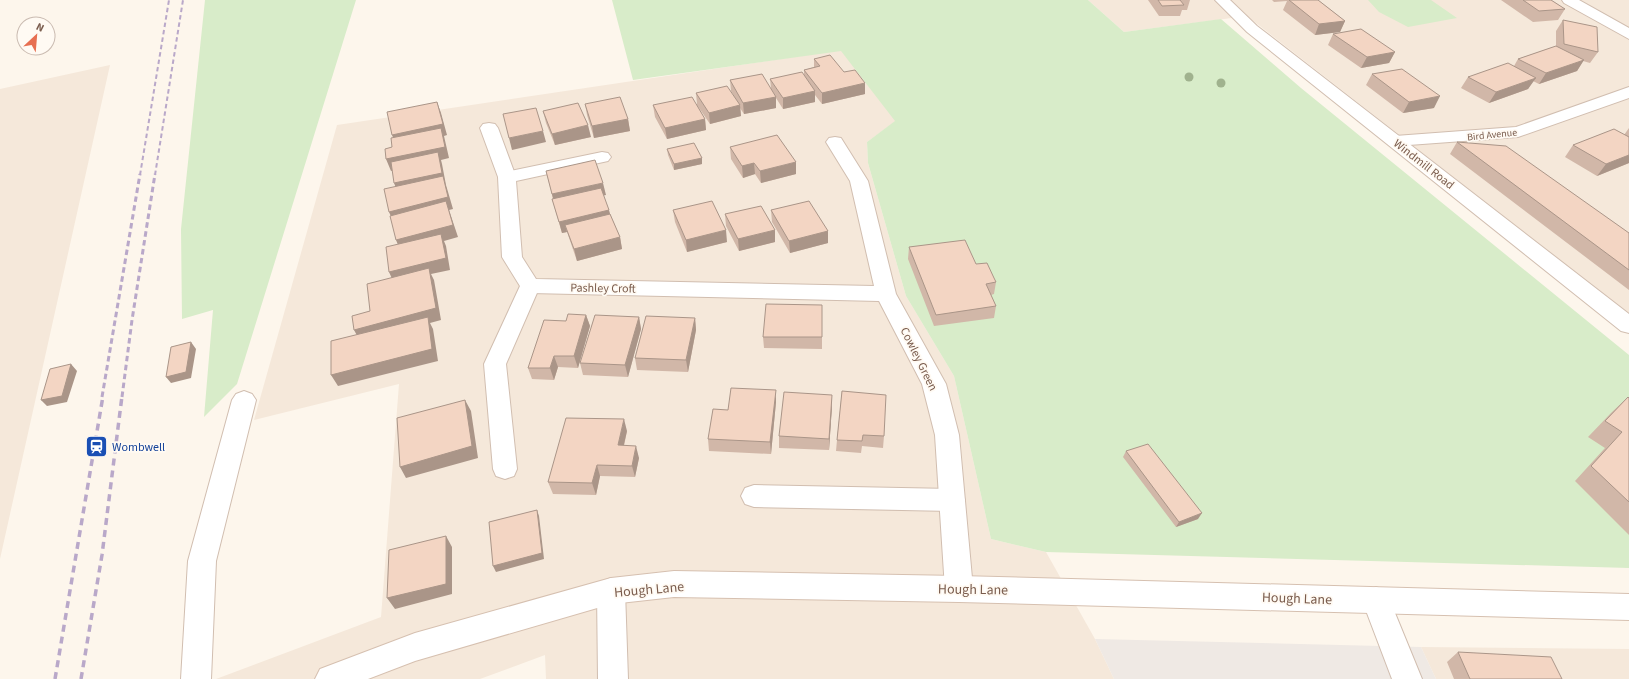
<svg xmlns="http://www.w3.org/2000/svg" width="1629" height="679" viewBox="0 0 1629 679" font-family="'Source Sans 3',sans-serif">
<rect width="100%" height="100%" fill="#fdf6ec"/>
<!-- residential -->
<path fill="#f5e8da" d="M1088,0H1629V314L1247,16L1124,32Z
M841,50L896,121L867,142L868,163L906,296L954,376L991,539L1046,552L1095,639L1114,679H546L545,655L480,679H216L381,617L399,384L254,420L337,125Z
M110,65L0,559V89Z
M1421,647L1629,649V679H1436Z"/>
<!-- industrial -->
<path fill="#efe9e4" d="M1095,639L1421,647L1436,679H1114Z"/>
<!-- green -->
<path fill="#d8ecc9" d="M205,0H356L237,384L204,417L213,310L182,319L181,229Z
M612,0H1088L1124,32L1221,19L1301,88L1629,355V568L1046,552L991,539L954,376L906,296L868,163L867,142L895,121L841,51L633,80Z
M1368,0H1431L1457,18L1408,27L1379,12Z"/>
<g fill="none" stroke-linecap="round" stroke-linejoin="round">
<defs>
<path id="service" d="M489,123L495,124L498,128L516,177L513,181L507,183L501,181L498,177L480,128L483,124Z
M530,279L537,281L540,286L506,364L517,469L514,476L505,479L496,476L493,469L484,364L520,286L523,281Z
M244,391L252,394L256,400L216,561L211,679H181L188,561L232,400L236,394Z
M754,485L952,489L961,492L965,500L961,508L952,511L754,507L745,504L741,496L745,488Z
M1376,587L1386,591L1422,679H1392L1362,600L1366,591Z"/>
<path id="minor" d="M1562,0H1579L1629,28V39L1564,3Z
M1629,87V98L1518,137L1395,146L1389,145L1386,141L1389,137L1395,136L1516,127Z
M835,137L841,138L868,181L896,294L946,384L959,435L973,589L969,598L959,602L949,598L945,589L935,435L922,384L879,301L530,293L523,291L502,257L498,177L501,173L602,152L608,153L611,157L608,161L516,181L522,257L536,279L874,286L850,181L826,142L829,138Z
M611,578L621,582L625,591L628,679H598L597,591L601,582Z"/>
<path id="tertiary" d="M1215,0H1230L1257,26L1629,314V333L1621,331L1247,32Z"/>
<path id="secondary" d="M674,571L959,576L1629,594V620L959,602L674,597L611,604L415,661L368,679H315L320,669L415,633L611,578Z"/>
</defs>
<!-- service casing -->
<use href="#service" stroke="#d1beb0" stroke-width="2"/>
<!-- minor casing -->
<use href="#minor" stroke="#d1beb0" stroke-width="2"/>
<!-- tertiary casing -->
<use href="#tertiary" stroke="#d1beb0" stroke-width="2"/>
<!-- secondary casing -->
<use href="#secondary" stroke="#d6c0b0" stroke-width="2"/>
<!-- service -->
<use href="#service" fill="#fff" fill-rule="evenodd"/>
<!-- minor -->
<use href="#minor" fill="#fff" fill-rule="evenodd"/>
<!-- tertiary -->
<use href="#tertiary" fill="#fff" fill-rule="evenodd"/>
<!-- secondary -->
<use href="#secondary" fill="#fff" fill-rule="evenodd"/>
<!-- rail-far2 -->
<path stroke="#b9a8c9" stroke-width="2" stroke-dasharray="4.5 3" stroke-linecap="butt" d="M140,175L169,0
M155,175L183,0"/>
<!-- rail-far1 -->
<path stroke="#b9a8c9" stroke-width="3" stroke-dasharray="5.5 3.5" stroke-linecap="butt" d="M102,397L140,174
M122,397L132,320L155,174"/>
<!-- rail -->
<path stroke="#b9a8c9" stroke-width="3.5" stroke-dasharray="7 5" stroke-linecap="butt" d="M55,679L103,396
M81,679L102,555L122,396"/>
</g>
<!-- trees -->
<g fill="#a0b28e">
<circle cx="1189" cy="77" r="4.5"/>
<circle cx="1221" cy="83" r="4.5"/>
</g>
<!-- wall -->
<path fill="#d1b7a8" d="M1148,0H1190L1187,10H1182L1180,16H1159Z
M1272,0H1318L1345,21L1340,32L1315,35L1283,10L1287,1L1274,2Z
M1501,0H1551L1565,9L1558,20L1533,22Z
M1563,20L1598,52L1590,63L1583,61L1577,71L1539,84L1533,81L1528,89L1489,103L1461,88L1468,77L1514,66L1518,59L1556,46V31Z
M1333,34L1395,52L1389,63L1361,68L1328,45Z
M814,59L865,83V94L822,104L815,95V102L783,109L776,98V108L744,114L740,108L741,116L710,124L697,105L705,119L706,130L667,139L655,117L653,105L697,104L696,93L734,96L731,91L730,80L771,88L770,79L804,75V70L814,67Z
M1372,74L1434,108L1403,113L1366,85Z
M585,104L628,119L630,131L594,138L587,115Z
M543,111L591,137L555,145L546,123Z
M1629,128V163L1597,176L1565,157L1573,145L1624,135Z
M1457,142L1629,233V290L1450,154Z
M730,147L796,174L761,183L755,174L743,178L731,159Z
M667,149L702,158V164L674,170L668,155Z
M546,171L606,195H603L610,214L620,237L622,249L577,261L567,232L562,233L552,199H553Z
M673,210L727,242L687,252L675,222Z
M771,210L828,231V243L790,253L772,222Z
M725,214L775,230V242L739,251L726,226Z
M909,247L976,264L996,282L994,294L991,295L996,306L994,318L934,326L908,259Z
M822,305V349L764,348L763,337Z
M586,315L590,326L578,368L558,367L554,380L532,379L528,368L566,321Z
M639,317L641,329L628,377L583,375L580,363Z
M695,318L696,330L688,372L637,370L635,358Z
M842,391L884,436L883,448L862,446L861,453L836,451L837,440Z
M1628,397L1629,398V535L1575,481L1605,448L1588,437L1611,413Z
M776,402L771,454L709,451L708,439L728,410Z
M832,406L829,450L779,448V436Z
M627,431L624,446L639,458L635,477L600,476L596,495L553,494L548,482Z
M1126,451L1198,519L1176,527L1123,457Z
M1458,652L1562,679H1454L1447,662Z"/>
<!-- shaded-wall -->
<path fill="#aa9588" d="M1345,21L1340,32L1315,35L1319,24Z
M1395,52L1389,63L1361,68L1367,57Z
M1584,60L1577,71L1539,84L1546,73Z
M1536,78L1528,89L1489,103L1496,92Z
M865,83V94L822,104V93Z
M815,91V102L783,109V98Z
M1440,96L1434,108L1403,113L1409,102Z
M776,97V108L744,114L743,103Z
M437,102L441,113L447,135L444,136L449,158L441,160L442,164L446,185L453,209L449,210L458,237L444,241L446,246L450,270L431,274L434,280L441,320L430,323L433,329L438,361L338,386L331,375L360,341L354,330L394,283L389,272L401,252L396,240L394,223L389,212L399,195L394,183L440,160L391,171L386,159L397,147L392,135Z
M740,105L741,116L710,124L709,113Z
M628,119L630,131L594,138L592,126Z
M705,119L706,130L667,139L665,128Z
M588,125L591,137L555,145L552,134Z
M543,131L546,142L512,150L509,138Z
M1629,155V163L1597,176L1606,164Z
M702,158V164L674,170V164Z
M796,162V174L761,183L760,171Z
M754,163L755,174L743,178L742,166Z
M603,183L606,195L555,206L552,194Z
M609,210L612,222L565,225L567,232L562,233L559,222Z
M726,230L727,242L687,252L686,240Z
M775,230V242L739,251L738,239Z
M828,231V243L790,253L789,241Z
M620,237L622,249L577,261L574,249Z
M586,315L590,326L578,368L574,356Z
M639,317L641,329L628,377L625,365Z
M695,318L696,330L688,372L686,360Z
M191,342L196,349L191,378L171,383L166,377Z
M554,356L558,367L554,380L550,368Z
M71,364L77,371L67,402L47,406L41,400Z
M776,390V402L771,454L770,442Z
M832,395V406L829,450V439Z
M465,400L471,411L478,458L406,478L400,467Z
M624,419L627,431L621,457L618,445Z
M636,446L639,458L635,477L632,466Z
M597,465L600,476L596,495L592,483Z
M537,510L539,516L544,559L496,572L493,566Z
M1202,513L1198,519L1176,527L1179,522Z
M446,536L452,547V594L395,609L387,598Z"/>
<!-- building -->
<path fill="#f3d5c3" stroke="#aa9588" d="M1158,0H1180L1184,5L1162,6Z
M1289,0H1318L1345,21L1319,24Z
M1523,0H1551L1565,9L1539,11Z
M1563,20L1597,27L1598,52L1564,44Z
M1361,29L1395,52L1367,57L1333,34Z
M1556,46L1584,60L1546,73L1518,59Z
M830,55L844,72L855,70L865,83L822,93L804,70L820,66L814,59Z
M1508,63L1536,78L1496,92L1468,77Z
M1402,69L1440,96L1409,102L1372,74Z
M802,72L815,91L783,98L770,79Z
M762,74L776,97L743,103L730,80Z
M727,86L740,105L709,113L696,93Z
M620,97L628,119L592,126L585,104Z
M692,97L705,119L665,128L653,105Z
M437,102L443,124L392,135L387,112Z
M578,103L588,125L552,134L543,111Z
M536,108L543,131L509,138L503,114Z
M441,128L445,147L386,159L385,149L392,147L391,138Z
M1614,129L1629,137V155L1606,164L1573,145Z
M777,135L796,162L760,171L754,163L742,166L730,147Z
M1457,142L1506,146L1629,233V270Z
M694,143L702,158L674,164L667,149Z
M438,152L442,173L394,183L391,162Z
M595,160L603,183L552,194L546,171Z
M443,176L448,197L389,212L384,189Z
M601,188L609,210L559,222L552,199Z
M446,201L453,225L396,240L390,216Z
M712,201L726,230L686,240L673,210Z
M809,201L828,231L789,241L771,210Z
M761,206L775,230L738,239L725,214Z
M610,214L620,237L574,249L565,225Z
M441,234L446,258L389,272L386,247Z
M965,240L976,264L987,263L994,278L996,282L986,284L996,306L936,315L909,247Z
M429,268L436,308L354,330L352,316L370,311L367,284Z
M766,304L822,305V337H763Z
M568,314L586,315L574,356H554L550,368H528L544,320L566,321Z
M595,315L639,317L625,365L580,363Z
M646,316L695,318L686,360L635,358Z
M428,317L432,349L331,375V341Z
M191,342L186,372L166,377L171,347Z
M71,364L62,396L41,400L50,369Z
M731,388L776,390L770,442L708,439L713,409L728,410Z
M842,391L886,395L884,436L863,435L862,441L837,440Z
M784,392L832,395L829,439L779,436Z
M1628,397L1629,398V502L1591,466L1622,432L1605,421Z
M465,400L472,446L400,467L397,418Z
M566,418L624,419L618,445L636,446L632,466L597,465L592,483L548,482Z
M1148,444L1202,513L1179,522L1126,451Z
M537,510L542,553L493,566L489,522Z
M446,536V584L387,598L389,550Z
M1458,652L1551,657L1562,679H1470Z"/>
<!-- icons -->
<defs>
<symbol id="station-square" viewBox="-11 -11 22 22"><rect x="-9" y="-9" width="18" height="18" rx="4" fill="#1a4fb4" stroke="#fffaf3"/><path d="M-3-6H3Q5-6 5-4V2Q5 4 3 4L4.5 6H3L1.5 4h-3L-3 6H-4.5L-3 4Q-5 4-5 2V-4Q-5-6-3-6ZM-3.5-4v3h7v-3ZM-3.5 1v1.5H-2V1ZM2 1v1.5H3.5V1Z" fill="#fff"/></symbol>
</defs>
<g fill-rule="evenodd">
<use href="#station-square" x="84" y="434" width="25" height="25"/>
</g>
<g text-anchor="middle" stroke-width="3.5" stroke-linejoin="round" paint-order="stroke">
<!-- far-street labels -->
<g font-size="10" fill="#7a5c4d" stroke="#fffaf3">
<text transform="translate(1492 134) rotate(-6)" y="4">Bird Avenue</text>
</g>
<!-- street labels -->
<g font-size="12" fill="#7a5c4d" stroke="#fffaf3">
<text transform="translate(1424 164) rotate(38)" y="4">Windmill Road</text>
<text transform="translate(603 288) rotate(1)" y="4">Pashley Croft</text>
<text transform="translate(919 359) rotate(64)" y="4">Cowley Green</text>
</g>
<!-- transit labels -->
<g font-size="12" fill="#164399" stroke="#fffaf3" text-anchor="start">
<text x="112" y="451">Wombwell</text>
</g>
<!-- near-street labels -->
<g font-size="14" fill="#7a5c4d" stroke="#fffaf3">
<text transform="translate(649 589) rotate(-5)" y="5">Hough Lane</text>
<text transform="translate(973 589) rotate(1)" y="5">Hough Lane</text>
<text transform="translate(1297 598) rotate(2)" y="5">Hough Lane</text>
</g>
</g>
<!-- north arrow -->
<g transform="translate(36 36) rotate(26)"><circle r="19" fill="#fffaf3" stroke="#cabbb1"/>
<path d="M0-3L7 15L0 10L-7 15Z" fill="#e76f51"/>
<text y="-6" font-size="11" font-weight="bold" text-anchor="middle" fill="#7a5c4d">N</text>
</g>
</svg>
